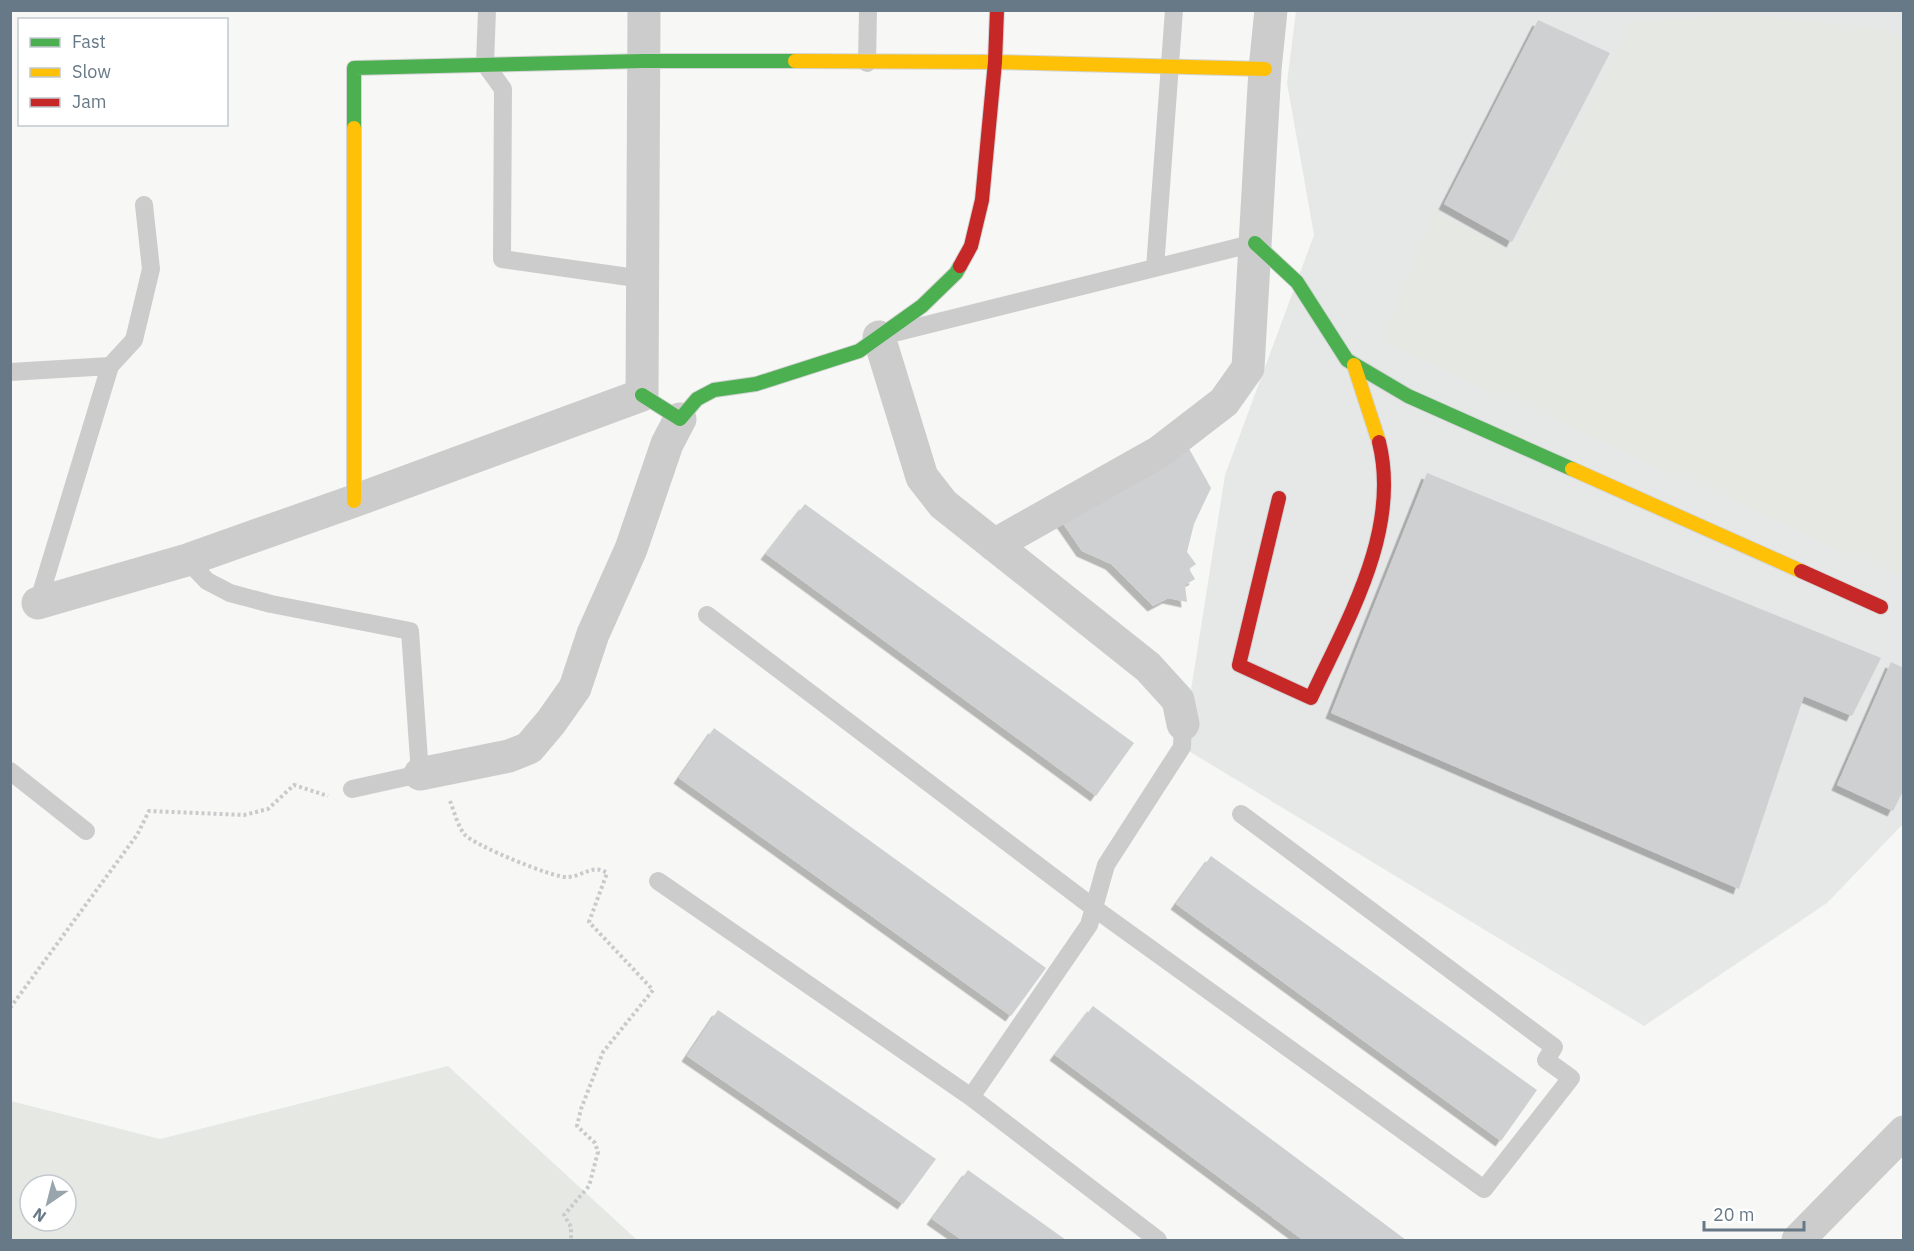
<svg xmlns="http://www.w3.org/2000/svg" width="1914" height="1251" viewBox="0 0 1914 1251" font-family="'IBM Plex Sans',sans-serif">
<defs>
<filter id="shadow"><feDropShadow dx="-5.5" dy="5.5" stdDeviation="0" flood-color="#0004"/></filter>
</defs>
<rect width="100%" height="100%" fill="#f7f7f6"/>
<!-- built -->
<path fill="#e6e7e7" d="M1296,11H1903V824L1827,903L1644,1026L1182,747L1225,475L1314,235L1287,83Z"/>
<!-- green -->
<path fill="#e6e9e3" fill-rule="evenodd" d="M1737,13L1877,28L1903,39L1904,563L1898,576L1381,341L1434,210L1511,252L1631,23Z
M448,1066L637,1240H11V1101L160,1139ZM30,1185H66V1221H30Z"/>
<!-- building -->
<path fill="#cfd0d1" filter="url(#shadow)" d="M1538,20L1610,53L1512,242L1444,204Z
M1187,445L1211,488L1194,524L1187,552L1196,564L1189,569L1195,579L1185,585L1187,602L1168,598L1153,606L1111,564L1082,551L1060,519Z
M1427,473L1881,658L1852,716L1804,696L1739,889L1331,713Z
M805,504L1134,743L1096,796L766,554Z
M1891,662L1904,668V789L1893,811L1837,785Z
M714,728L1046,968L1011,1016L679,778Z
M1211,856L1537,1090L1501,1141L1176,904Z
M1093,1006L1406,1240H1303L1055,1055Z
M718,1010L936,1159L903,1204L687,1056Z
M968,1170L1066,1240H962L932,1219Z"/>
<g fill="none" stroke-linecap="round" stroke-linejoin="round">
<defs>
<path id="fast" d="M354,128V68L643,61H795
M1255,243L1297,282L1347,360L1408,396L1572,469
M642,395L680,419L697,399L714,390L756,384L859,351L922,306L956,273L960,266"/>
<path id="slow" d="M795,61L995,62L1265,69
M354,128V501
M1354,365L1379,442
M1572,469L1801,571"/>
<path id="jam" d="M960,266L971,246L982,200L995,62L997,10
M1279,498L1239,665L1311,698C1347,620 1401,531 1379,442
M1801,571L1881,607"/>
</defs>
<!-- fast casing -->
<use href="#fast" stroke="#d3d4d5" stroke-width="16"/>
<!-- slow casing -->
<use href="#slow" stroke="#d3d4d5" stroke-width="16"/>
<!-- jam casing -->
<use href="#jam" stroke="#d3d4d5" stroke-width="16"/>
<!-- path -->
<path stroke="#c9cacb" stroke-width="4" stroke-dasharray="3 3" stroke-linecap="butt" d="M450,801C454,811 458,827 465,835C474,845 553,878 567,877C582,877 593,863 607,873L589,922L653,990L603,1052L581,1109L577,1126L595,1143L598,1152L589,1186L564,1215L571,1227V1240
M10,1008L137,835L149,811L244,815L268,809L294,785L328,796"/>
<!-- lane -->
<path stroke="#cccccd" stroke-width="18" d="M487,10L485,64L503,89L502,259L643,279
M867,63L868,10
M1155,268L1174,10
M898,332L1255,243
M110,366L134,340L151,269L144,205
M10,372L110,366L38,603
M187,560L207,581L230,593L271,604L410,631L420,774L352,789
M707,615L1094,908L1484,1189L1571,1078L1546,1060L1554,1047L1241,814
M10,771L86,831
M658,881L971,1097L1158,1240
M971,1097L1089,925L1106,865L1182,747L1183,724"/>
<!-- street -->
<path stroke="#cccccd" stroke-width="33" d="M879,337L922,477L943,504L1148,667L1178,700L1183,724
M994,545L1159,452L1224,402L1248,368L1265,69L1271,10
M38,603L187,560L354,501L642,395L644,10
M420,774L509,756L529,748L551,722L575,688L593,634L631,549L667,444L680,419
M1798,1240L1904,1132"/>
<!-- fast -->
<use href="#fast" stroke="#4caf50" stroke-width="14"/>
<!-- slow -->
<use href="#slow" stroke="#ffc107" stroke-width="14"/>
<!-- jam -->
<use href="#jam" stroke="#c62828" stroke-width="14"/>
</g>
<!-- border -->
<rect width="1914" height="1251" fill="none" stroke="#677986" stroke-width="24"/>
<!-- legend -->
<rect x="18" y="18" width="210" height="108" fill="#ffffff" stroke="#c2c9cf" stroke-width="1.5"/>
<rect x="30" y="38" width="30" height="9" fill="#4caf50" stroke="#c2c9cf" stroke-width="1.5"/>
<text x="72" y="48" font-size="18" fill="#677986">Fast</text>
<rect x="30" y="68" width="30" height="9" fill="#ffc107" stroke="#c2c9cf" stroke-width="1.5"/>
<text x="72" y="78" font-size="18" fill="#677986">Slow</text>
<rect x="30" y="98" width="30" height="9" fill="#c62828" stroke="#c2c9cf" stroke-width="1.5"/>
<text x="72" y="108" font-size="18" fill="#677986">Jam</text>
<!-- north arrow -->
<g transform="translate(48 1203) rotate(215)"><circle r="28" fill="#ffffff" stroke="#c2c9cf" stroke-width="1.5"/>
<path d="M0-4.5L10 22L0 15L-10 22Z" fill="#99a5ad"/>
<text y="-9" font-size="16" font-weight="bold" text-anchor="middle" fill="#677986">N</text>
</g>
<!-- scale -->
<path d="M1704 1221v9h100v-9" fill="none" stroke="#677986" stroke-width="3"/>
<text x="1713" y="1221" font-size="18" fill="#677986" stroke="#ffffff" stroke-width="4.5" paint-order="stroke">20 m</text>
</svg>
